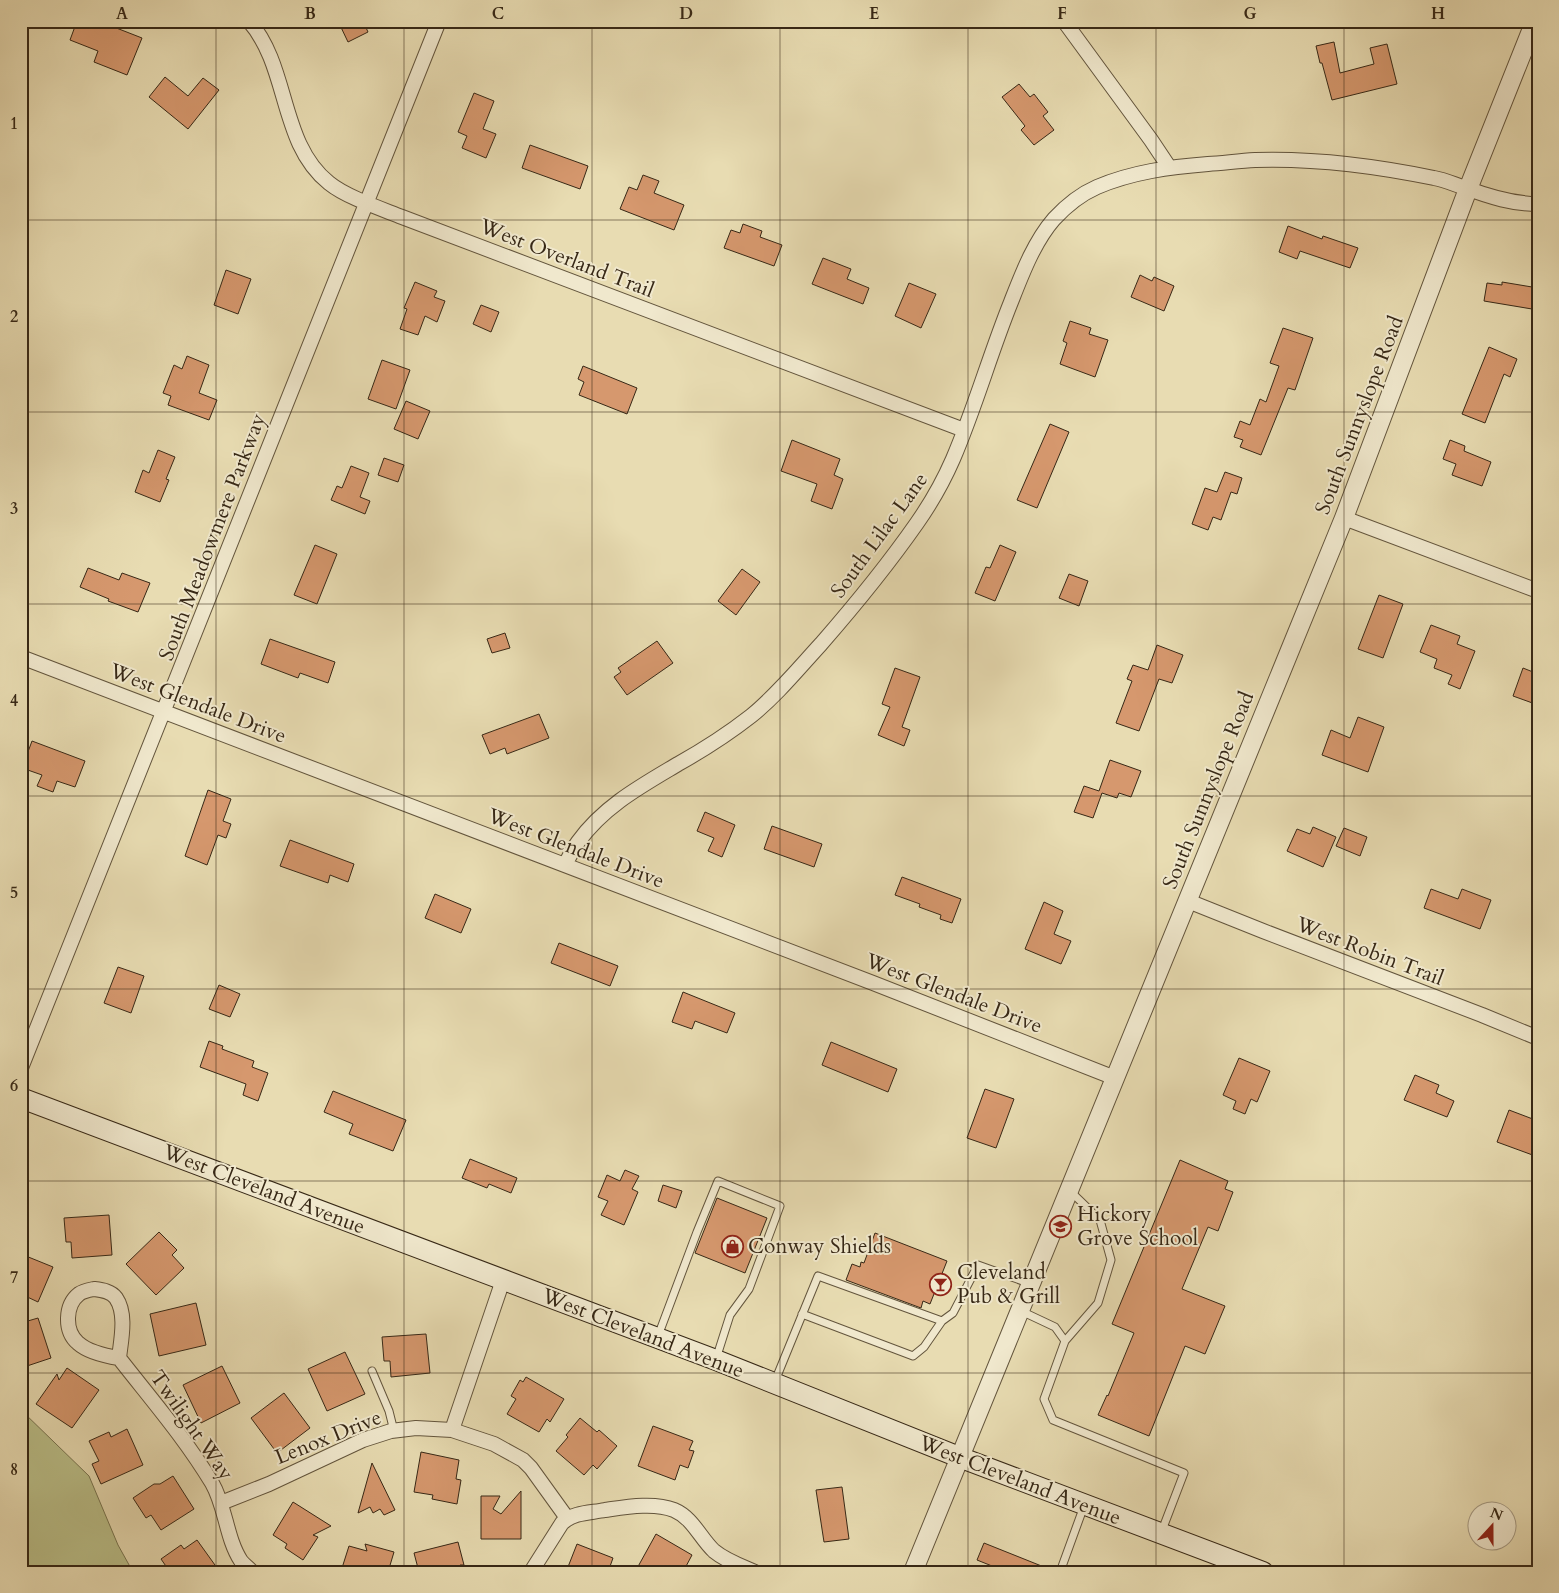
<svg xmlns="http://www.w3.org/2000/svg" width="1559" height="1593" viewBox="0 0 1559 1593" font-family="Cardo,serif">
<rect width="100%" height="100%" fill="#e8dcb2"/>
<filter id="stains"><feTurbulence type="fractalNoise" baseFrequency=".004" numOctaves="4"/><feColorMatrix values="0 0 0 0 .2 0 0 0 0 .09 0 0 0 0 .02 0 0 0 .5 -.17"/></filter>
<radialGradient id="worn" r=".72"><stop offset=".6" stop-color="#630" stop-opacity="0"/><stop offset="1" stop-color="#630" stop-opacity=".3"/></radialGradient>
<!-- green -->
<path fill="#babf89" stroke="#787450" d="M21,1410L89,1476L118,1545L133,1572H21Z"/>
<!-- building -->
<path fill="#d6986e" stroke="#372816" d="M77,21H82L99,28L101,22L142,38L127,75L94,62L98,51L70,40Z
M338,21H363L368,32L348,42Z
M1334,42L1340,73L1374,64L1370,48L1387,44L1397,84L1332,100L1322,63H1320L1316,46Z
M165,77L188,96L203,78L219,90L188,129L149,97Z
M1019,84L1030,97L1034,94L1048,112L1043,116L1054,130L1034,145L1021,130L1025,126L1002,97Z
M474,93L494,101L483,129L496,134L486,158L462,148L467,136L458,132Z
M530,145L588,166L580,189L522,168Z
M643,175L659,181L654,193L684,205L674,230L620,209L629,187L637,190Z
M743,224L762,231L760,237L782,245L774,266L724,248L731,230L740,233Z
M1288,226L1322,239L1323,236L1358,248L1350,268L1300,251L1297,259L1279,252Z
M823,258L851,269L847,279L869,288L863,304L812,284Z
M226,270L251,279L238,314L214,305Z
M1140,275L1152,281L1154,277L1174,286L1164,311L1131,297Z
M415,282L437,291L434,297L445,301L437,322L425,316L418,335L400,329L407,309L404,308Z
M1502,282L1538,288V310L1484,301L1487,283L1502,285Z
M909,283L936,294L921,328L895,316Z
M481,305L499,312L491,332L473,324Z
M1070,321L1091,328L1089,334L1108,340L1095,377L1060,364L1067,343L1063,341Z
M1283,328L1313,338L1295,390L1288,388L1261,455L1240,447L1243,440L1234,437L1240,421L1250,425L1260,399L1266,402L1279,366L1270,363Z
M1489,347L1517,359L1510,377L1504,374L1485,423L1462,414Z
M187,356L209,365L199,393L217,400L209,420L168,405L171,396L163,393L174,365L182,369Z
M382,360L410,370L396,409L368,399Z
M583,366L637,388L627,414L579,395L584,382L578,379Z
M406,401L430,411L418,439L394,429Z
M1050,424L1069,432L1037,508L1017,500Z
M792,440L840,459L834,475L843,479L832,509L811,501L817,484L781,471Z
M1450,440L1465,446L1464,451L1491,462L1482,486L1452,475L1456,464L1443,459Z
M158,450L175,457L166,479L169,480L160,502L135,492L143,470L149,473Z
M384,458L404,465L398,482L378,475Z
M351,466L369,473L360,497L370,501L365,514L331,500L337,486L342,488Z
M1225,472L1242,478L1237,494L1231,492L1221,520L1213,517L1208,530L1192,524L1205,488L1217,492Z
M315,545L337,554L317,604L294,595Z
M1000,545L1016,552L995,601L975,593L986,567L990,568Z
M88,568L119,580L122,573L150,583L138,612L108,601L109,599L80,587Z
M742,569L760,582L736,615L718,601Z
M1069,574L1088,581L1079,606L1059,598Z
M1379,595L1403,604L1383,658L1358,649Z
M1431,625L1460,636L1457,644L1475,651L1460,689L1448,684L1452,675L1434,668L1437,659L1420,652Z
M505,633L510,648L492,653L487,639Z
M270,639L335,662L328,683L300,673L298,678L261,664Z
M657,641L673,663L627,695L614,677L621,672L618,668Z
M1157,645L1183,655L1172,683L1159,679L1139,731L1116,723L1132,681L1127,679L1133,665L1148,670Z
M895,668L920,677L902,727L910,730L904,746L878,735L890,707L882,704Z
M1523,668L1538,674V705L1513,696Z
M539,714L549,738L507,754L505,748L490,754L482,735Z
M1358,717L1384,727L1368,772L1322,755L1331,730L1350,738Z
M32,741L85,761L75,787L57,781L53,792L37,786L42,775L22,768Z
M1110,760L1141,771L1131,797L1119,793L1117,798L1102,793L1093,818L1074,812L1084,786L1099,791Z
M208,790L231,799L223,821L231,824L226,838L218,835L207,865L185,856Z
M705,812L735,825L722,857L708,851L714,838L697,831Z
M772,826L822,844L814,867L764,849Z
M1313,827L1336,837L1323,867L1287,851L1297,829L1310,834Z
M1344,828L1367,837L1360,856L1336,846Z
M290,840L354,864L348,882L330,875L328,883L280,866Z
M902,877L961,899L952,923L940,919L941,915L919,907L920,904L895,895Z
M1431,889L1458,899L1462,889L1491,900L1480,929L1424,908Z
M435,894L471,909L461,933L425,918Z
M1044,902L1063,911L1054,934L1071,941L1061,964L1025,949Z
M559,943L618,966L610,986L551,963Z
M118,967L144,976L131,1013L104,1003Z
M219,985L240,994L230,1017L209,1009Z
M683,992L735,1013L727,1033L695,1021L692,1029L672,1022Z
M209,1041L223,1046L222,1049L254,1061L252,1067L268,1073L258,1101L243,1095L246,1084L200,1067Z
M831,1042L897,1069L888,1092L822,1065Z
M1239,1058L1270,1071L1257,1102L1251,1099L1245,1114L1233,1109L1236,1101L1223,1095Z
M1415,1075L1439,1085L1436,1093L1454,1101L1447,1117L1404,1100Z
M985,1089L1014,1099L996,1148L967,1138Z
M333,1091L406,1120L393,1151L349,1134L353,1124L324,1112Z
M1509,1110L1538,1121V1157L1497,1142Z
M470,1159L517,1178L511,1193L489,1184L487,1188L462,1178Z
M1180,1160L1228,1181L1225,1189L1233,1192L1218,1231L1208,1227L1182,1289L1225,1306L1205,1354L1185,1346L1149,1436L1098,1415L1107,1395L1108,1396L1134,1333L1112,1324Z
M625,1170L639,1176L632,1189L638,1192L624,1225L601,1215L608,1201L598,1197L607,1175L620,1181Z
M663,1185L682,1191L676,1208L658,1201Z
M717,1198L767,1218L745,1273L695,1253Z
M109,1215L112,1255L72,1258L71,1242H66L64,1218Z
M159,1232L177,1250L172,1255L184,1268L156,1295L126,1264Z
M875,1233L947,1261L930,1304L923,1301L921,1308L846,1280L852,1264L860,1267L861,1262L864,1263Z
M21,1254L53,1267L38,1302L21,1294Z
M196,1303L206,1345L159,1356L150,1314Z
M38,1318L51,1358L21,1368V1323Z
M426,1334L430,1373L391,1377L390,1361H384L382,1337Z
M345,1352L365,1394L327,1411L308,1369Z
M222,1366L240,1403L201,1423L183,1385Z
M67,1368L99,1390L72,1428L36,1404L57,1374L59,1380Z
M526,1377L564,1399L550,1422L547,1419L539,1432L507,1414L516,1399L511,1396L520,1380L523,1382Z
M284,1393L310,1428L277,1453L251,1418Z
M580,1418L597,1432L599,1430L617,1446L597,1469L593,1465L584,1475L556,1451L568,1437L566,1435Z
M653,1426L693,1441L689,1450L694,1451L688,1468L680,1465L675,1480L638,1466Z
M127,1429L143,1465L101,1484L92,1464L99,1461L89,1441L109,1432L111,1437Z
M421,1452L459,1460L456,1479L461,1480L457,1504L432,1499L433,1495L414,1492Z
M372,1463L395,1510L384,1515L380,1509L373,1513L370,1507L358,1513Z
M173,1476L194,1509L161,1530L151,1515L146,1518L133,1498L154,1484H160Z
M842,1487L849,1539L824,1542L816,1490Z
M521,1491V1539H481V1496H500L493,1509L501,1514Z
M293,1502L331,1526L313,1535L318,1537L303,1560L285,1548L287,1544L273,1535Z
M656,1534L692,1555L683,1572H635Z
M197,1540L220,1572H170L161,1559L181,1545L184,1549Z
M458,1542L464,1565H460L462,1572H419L414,1553Z
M984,1543L1054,1571V1572H1007L977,1560Z
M365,1544L394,1552L388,1572H348L349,1569L342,1568L349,1546L367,1551Z
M577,1544L613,1558L608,1572H566Z"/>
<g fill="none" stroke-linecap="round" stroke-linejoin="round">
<defs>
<path id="service" d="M1021,1311L1055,1327L1065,1341L1044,1399L1053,1420L1184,1473L1161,1533
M802,1314L913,1356L924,1347L942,1321L953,1313L978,1265L1031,1284
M658,1336L697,1232L718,1181L780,1206L749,1289L730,1315L716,1359
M1065,1341L1098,1303L1111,1260L1100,1220L1069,1190
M372,1371L389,1411L394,1431
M775,1381L818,1276L942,1321
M915,1566L931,1572
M1060,1572L1084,1506"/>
<path id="minor" d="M249,21C290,68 279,143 329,183C346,197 382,209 402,217L964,430
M1064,21L1151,140L1169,167
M1344,518L1538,591
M21,657L873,983L1115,1078
M565,865C569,857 573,849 578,842C604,806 641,786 678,764C703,750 728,734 751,716C777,695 798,669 821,644C855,605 887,566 917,523C931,503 943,482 953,459C975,408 990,354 1011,302C1022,274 1034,242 1054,219C1066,206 1081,194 1097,187C1132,172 1170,167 1208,164C1223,163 1239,161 1255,160C1315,158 1376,166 1434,178C1445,180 1456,185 1466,188C1490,197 1513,204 1538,204
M1188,901L1263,931L1482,1015L1538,1038
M21,1068L439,21
M94,1289C102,1290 111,1291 116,1298C127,1314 121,1340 119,1358C106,1356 88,1352 78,1343C64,1331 65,1305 79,1294C83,1291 89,1290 94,1289Z
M119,1358C151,1399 185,1438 212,1483C226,1507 226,1538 241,1561C244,1565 249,1568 252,1572
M452,1430L503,1280
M221,1503L269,1484L363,1440L391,1431L416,1428L452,1430L494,1444L523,1460L531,1468L567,1518
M531,1572L562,1523C574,1512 590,1513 605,1510C626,1507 654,1502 674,1510C693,1518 700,1538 714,1551C726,1561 741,1566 755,1572"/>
<path id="tertiary" d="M913,1572L1344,518L1468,189L1535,21"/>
<path id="secondary" d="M21,1098L716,1360L959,1457L1263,1572"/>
</defs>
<!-- service casing -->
<use href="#service" stroke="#63553d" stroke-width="9"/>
<!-- minor casing -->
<use href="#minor" stroke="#63553d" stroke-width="16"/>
<!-- tertiary casing -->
<use href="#tertiary" stroke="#63553d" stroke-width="20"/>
<!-- secondary casing -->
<use href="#secondary" stroke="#372816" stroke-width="22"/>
<!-- service -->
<use href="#service" stroke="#f0e8cd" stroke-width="7"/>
<!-- minor -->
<use href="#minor" stroke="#f0e8cd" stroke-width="14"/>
<!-- tertiary -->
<use href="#tertiary" stroke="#f0e8cd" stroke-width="18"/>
<!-- secondary -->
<use href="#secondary" stroke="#f0e8cd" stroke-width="20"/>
</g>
<!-- grid -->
<path fill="none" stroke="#372816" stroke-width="1" stroke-opacity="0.55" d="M216,21V1572M404,21V1572M592,21V1572M780,21V1572M968,21V1572M1156,21V1572M1344,21V1572M21,220H1538M21,412H1538M21,604H1538M21,796H1538M21,989H1538M21,1181H1538M21,1373H1538"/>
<!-- icons -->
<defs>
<symbol id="school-ring" viewBox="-11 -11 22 22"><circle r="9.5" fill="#f0e8cd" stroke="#8f2418" stroke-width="1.5"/><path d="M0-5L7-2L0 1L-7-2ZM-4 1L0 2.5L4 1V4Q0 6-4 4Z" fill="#8f2418"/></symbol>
<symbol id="shop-ring" viewBox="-11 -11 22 22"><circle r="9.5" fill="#f0e8cd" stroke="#8f2418" stroke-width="1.5"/><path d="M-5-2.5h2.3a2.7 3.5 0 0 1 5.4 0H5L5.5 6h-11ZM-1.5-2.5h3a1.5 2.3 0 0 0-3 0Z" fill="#8f2418"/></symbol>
<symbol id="bar-ring" viewBox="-11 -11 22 22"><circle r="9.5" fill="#f0e8cd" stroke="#8f2418" stroke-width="1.5"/><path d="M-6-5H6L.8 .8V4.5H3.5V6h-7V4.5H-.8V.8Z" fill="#8f2418"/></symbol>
</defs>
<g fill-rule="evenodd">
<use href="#school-ring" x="1048" y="1214" width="25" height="25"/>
<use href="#shop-ring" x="720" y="1234" width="25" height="25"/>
<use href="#bar-ring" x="928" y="1272" width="25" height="25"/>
</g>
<g text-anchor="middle" stroke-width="4" stroke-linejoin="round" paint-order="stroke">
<!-- street labels -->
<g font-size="21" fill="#372816" stroke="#f0e8cd">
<text transform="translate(567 258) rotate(21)" y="7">West Overland Trail</text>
<text transform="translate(1359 415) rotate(-69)" y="7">South Sunnyslope Road</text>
<text transform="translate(879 535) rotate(-54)" y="7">South Lilac Lane</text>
<text transform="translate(212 537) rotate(-69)" y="7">South Meadowmere Parkway</text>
<text transform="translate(198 703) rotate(21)" y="7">West Glendale Drive</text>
<text transform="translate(1208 790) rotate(-68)" y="7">South Sunnyslope Road</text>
<text transform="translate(576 848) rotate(21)" y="7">West Glendale Drive</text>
<text transform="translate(1370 951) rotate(21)" y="7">West Robin Trail</text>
<text transform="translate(954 993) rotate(21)" y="7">West Glendale Drive</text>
<text transform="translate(264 1189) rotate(21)" y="7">West Cleveland Avenue</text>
<text transform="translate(643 1333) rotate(21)" y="7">West Cleveland Avenue</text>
<text transform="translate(192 1425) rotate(55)" y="7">Twilight Way</text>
<text transform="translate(328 1437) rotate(-22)" y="7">Lenox Drive</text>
<text transform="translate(1020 1480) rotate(21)" y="7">West Cleveland Avenue</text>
</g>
<!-- poi labels -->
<g font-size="21" fill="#372816" stroke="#f0e8cd" text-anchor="start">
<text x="1077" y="1221">Hickory<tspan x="1077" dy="24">Grove School</tspan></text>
<text x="748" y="1253">Conway Shields</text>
<text x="957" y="1279">Cleveland<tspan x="957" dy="24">Pub &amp; Grill</tspan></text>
</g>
</g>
<!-- margin -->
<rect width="1559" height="1593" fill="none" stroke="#e8dcb2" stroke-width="55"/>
<!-- north arrow -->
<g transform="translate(1492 1526) rotate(21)"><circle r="24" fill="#f0e8cd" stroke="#a69b84"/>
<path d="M0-4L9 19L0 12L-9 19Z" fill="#8f2418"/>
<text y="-8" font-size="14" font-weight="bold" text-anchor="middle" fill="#372816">N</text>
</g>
<rect x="28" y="28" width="1504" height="1538" fill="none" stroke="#372816" stroke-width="2"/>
<g font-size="16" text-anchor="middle" font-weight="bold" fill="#372816">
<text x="122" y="19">A</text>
<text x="310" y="19">B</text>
<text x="498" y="19">C</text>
<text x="686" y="19">D</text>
<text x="874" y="19">E</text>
<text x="1062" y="19">F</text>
<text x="1250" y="19">G</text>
<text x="1438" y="19">H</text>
<text x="14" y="129">1</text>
<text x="14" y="322">2</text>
<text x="14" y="514">3</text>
<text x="14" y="706">4</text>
<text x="14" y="898">5</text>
<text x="14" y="1091">6</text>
<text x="14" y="1283">7</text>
<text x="14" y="1475">8</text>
</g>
<rect width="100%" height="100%" filter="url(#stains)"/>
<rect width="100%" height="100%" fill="url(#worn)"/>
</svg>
